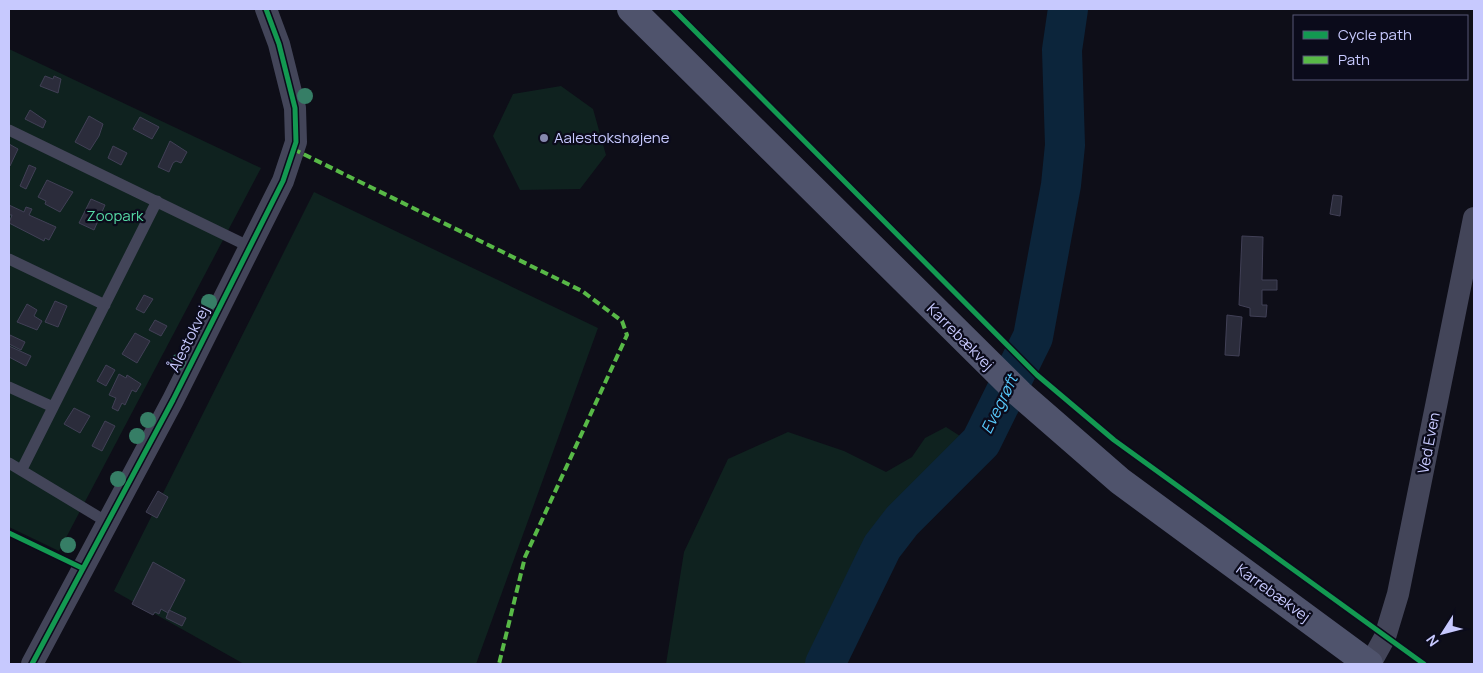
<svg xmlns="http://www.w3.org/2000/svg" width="1483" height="673" viewBox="0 0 1483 673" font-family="Manrope,sans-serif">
<rect width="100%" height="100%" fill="#0e0e18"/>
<!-- green -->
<path fill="#0f221f" d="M9,49L261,168L59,551L9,527Z
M561,86L593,109L606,155L580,189L520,190L493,136L513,94Z
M314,192L598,328L476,664H244L114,591Z
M946,427L960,436L955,451L897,512L869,548L808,664H666L684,552L728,459L788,432L844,451L886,472L912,457L925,438Z"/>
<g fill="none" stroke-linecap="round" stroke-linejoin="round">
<!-- river -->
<path stroke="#0c253b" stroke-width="40" d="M825,664L882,547L902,521L981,442L1033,337L1061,185L1065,145L1062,50L1068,9"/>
</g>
<!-- building -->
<path fill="#2b2c3b" stroke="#414056" d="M45,76L53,79L54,76L61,79L58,93L40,86Z
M30,110L46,121L43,128L25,119Z
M89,116L103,124L99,136L90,150L75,142Z
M140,117L159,127L152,139L133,129Z
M170,141L187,152L181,163L176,161L173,163L169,172L158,167Z
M9,144L18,149L10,166L9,165Z
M113,146L127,153L121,165L108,158Z
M29,165L36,168L26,189L20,186Z
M47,180L73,192L60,212L45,204L46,201L38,197Z
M1333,195L1342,196L1340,216L1330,214Z
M91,199L105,205L94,230L79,223Z
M9,205L24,212L26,207L32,209L29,215L56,227L49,240L45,238L44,241L9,223L12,215H9Z
M1242,236L1263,237L1262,280H1277V290H1262V305H1267L1266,317L1250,316V308L1239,305Z
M144,295L153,299L144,313L136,309Z
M55,301L67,306L58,327L45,322Z
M27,304L37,310L34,316L42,321L37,330L17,322Z
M1227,315L1242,317L1239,356L1225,355Z
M155,320L167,326L161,336L149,330Z
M135,333L150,341L137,363L122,354Z
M10,335L25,342L21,350L9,344Z
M9,346L31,356L26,366L9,357Z
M106,365L115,370L106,386L97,381Z
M119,374L126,378L127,375L141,384L136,392L132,390L125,405L122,403L118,411L112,408L116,398L109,395Z
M74,408L90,416L80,433L64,424Z
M105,421L115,426L102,451L92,446Z
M158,491L168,497L157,518L146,512Z
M153,562L185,580L168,613L161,609L159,614L155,612L153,615L132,604Z
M169,610L186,618L182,626L166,618Z"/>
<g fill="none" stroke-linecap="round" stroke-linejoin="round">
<!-- service -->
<path stroke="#434559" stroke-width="11" d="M9,130L248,246
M9,259L105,305
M9,387L53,407
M9,463L107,522
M22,469L157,201"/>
<!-- minor -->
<path stroke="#434559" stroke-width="22" d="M32,664L173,400L283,181L296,142L295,108L279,44L266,9
M1370,664L1385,637L1398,594L1474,218"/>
<!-- secondary -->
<path stroke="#4f536c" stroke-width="28" d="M631,9L1020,394L1120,481L1369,664"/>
<!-- quiet -->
<path stroke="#58b947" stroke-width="4" stroke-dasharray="8 4" stroke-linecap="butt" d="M293,149L582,291L622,321L627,335L525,557L499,664"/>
<defs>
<path id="cycleway" d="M673,9L1037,375L1114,440L1424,664
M9,533L82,568
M32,664L173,400L283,181L296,142L295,108L279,44L266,9"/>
</defs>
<!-- cycleway casing -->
<use href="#cycleway" stroke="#0b0b1b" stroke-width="8"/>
<!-- cycleway -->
<use href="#cycleway" stroke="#139951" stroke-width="5"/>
</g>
<!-- trees -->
<g fill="#367e66">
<circle cx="305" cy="96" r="8"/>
<circle cx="209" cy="302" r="8"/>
<circle cx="178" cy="362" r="8"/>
<circle cx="148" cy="420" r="8"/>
<circle cx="137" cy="436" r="8"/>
<circle cx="118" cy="479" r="8"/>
<circle cx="68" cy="545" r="8"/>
</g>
<!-- markers -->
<circle fill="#8688ae" stroke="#0b0b1b" stroke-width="2" cx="544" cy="138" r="5"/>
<g text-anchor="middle" stroke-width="4.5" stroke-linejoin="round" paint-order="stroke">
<!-- poi labels -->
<g font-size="15" fill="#c7c9fe" stroke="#0b0b1b" text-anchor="start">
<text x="554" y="143">Aalestokshøjene</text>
</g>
<!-- park labels -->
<g font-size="15" fill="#56daa5" stroke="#0b0b1b">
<text x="115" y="221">Zoopark</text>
</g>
<!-- street labels -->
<g font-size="15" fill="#c7c9fe" stroke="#0b0b1b">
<text transform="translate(960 337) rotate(45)" y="5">Karrebækvej</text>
<text transform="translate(189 339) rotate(-64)" y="5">Ålestokvej</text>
<text transform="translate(1429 443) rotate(-79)" y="5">Ved Even</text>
<text transform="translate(1273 593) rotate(36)" y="5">Karrebækvej</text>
</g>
<!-- water labels -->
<g font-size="16" font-style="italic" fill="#57c8fb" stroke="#0b0b1b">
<text transform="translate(999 404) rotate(-64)" y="6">Evegrøft</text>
</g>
</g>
<!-- border -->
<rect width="1483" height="673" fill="none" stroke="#c7c9fe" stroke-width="20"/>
<!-- legend -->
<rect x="1293" y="15" width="175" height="65" fill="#0b0b1b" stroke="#565776"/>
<rect x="1303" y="31" width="25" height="8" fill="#139951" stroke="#565776"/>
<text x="1338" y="40" font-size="15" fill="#c7c9fe">Cycle path</text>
<rect x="1303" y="56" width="25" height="8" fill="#58b947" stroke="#565776"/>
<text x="1338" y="65" font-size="15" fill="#c7c9fe">Path</text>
<!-- north arrow -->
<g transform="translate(1443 633) rotate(234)" stroke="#0b0b1b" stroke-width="4" paint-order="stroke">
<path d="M0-4L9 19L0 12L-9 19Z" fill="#c7c9fe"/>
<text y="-8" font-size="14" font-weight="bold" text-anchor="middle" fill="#c7c9fe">N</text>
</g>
</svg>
